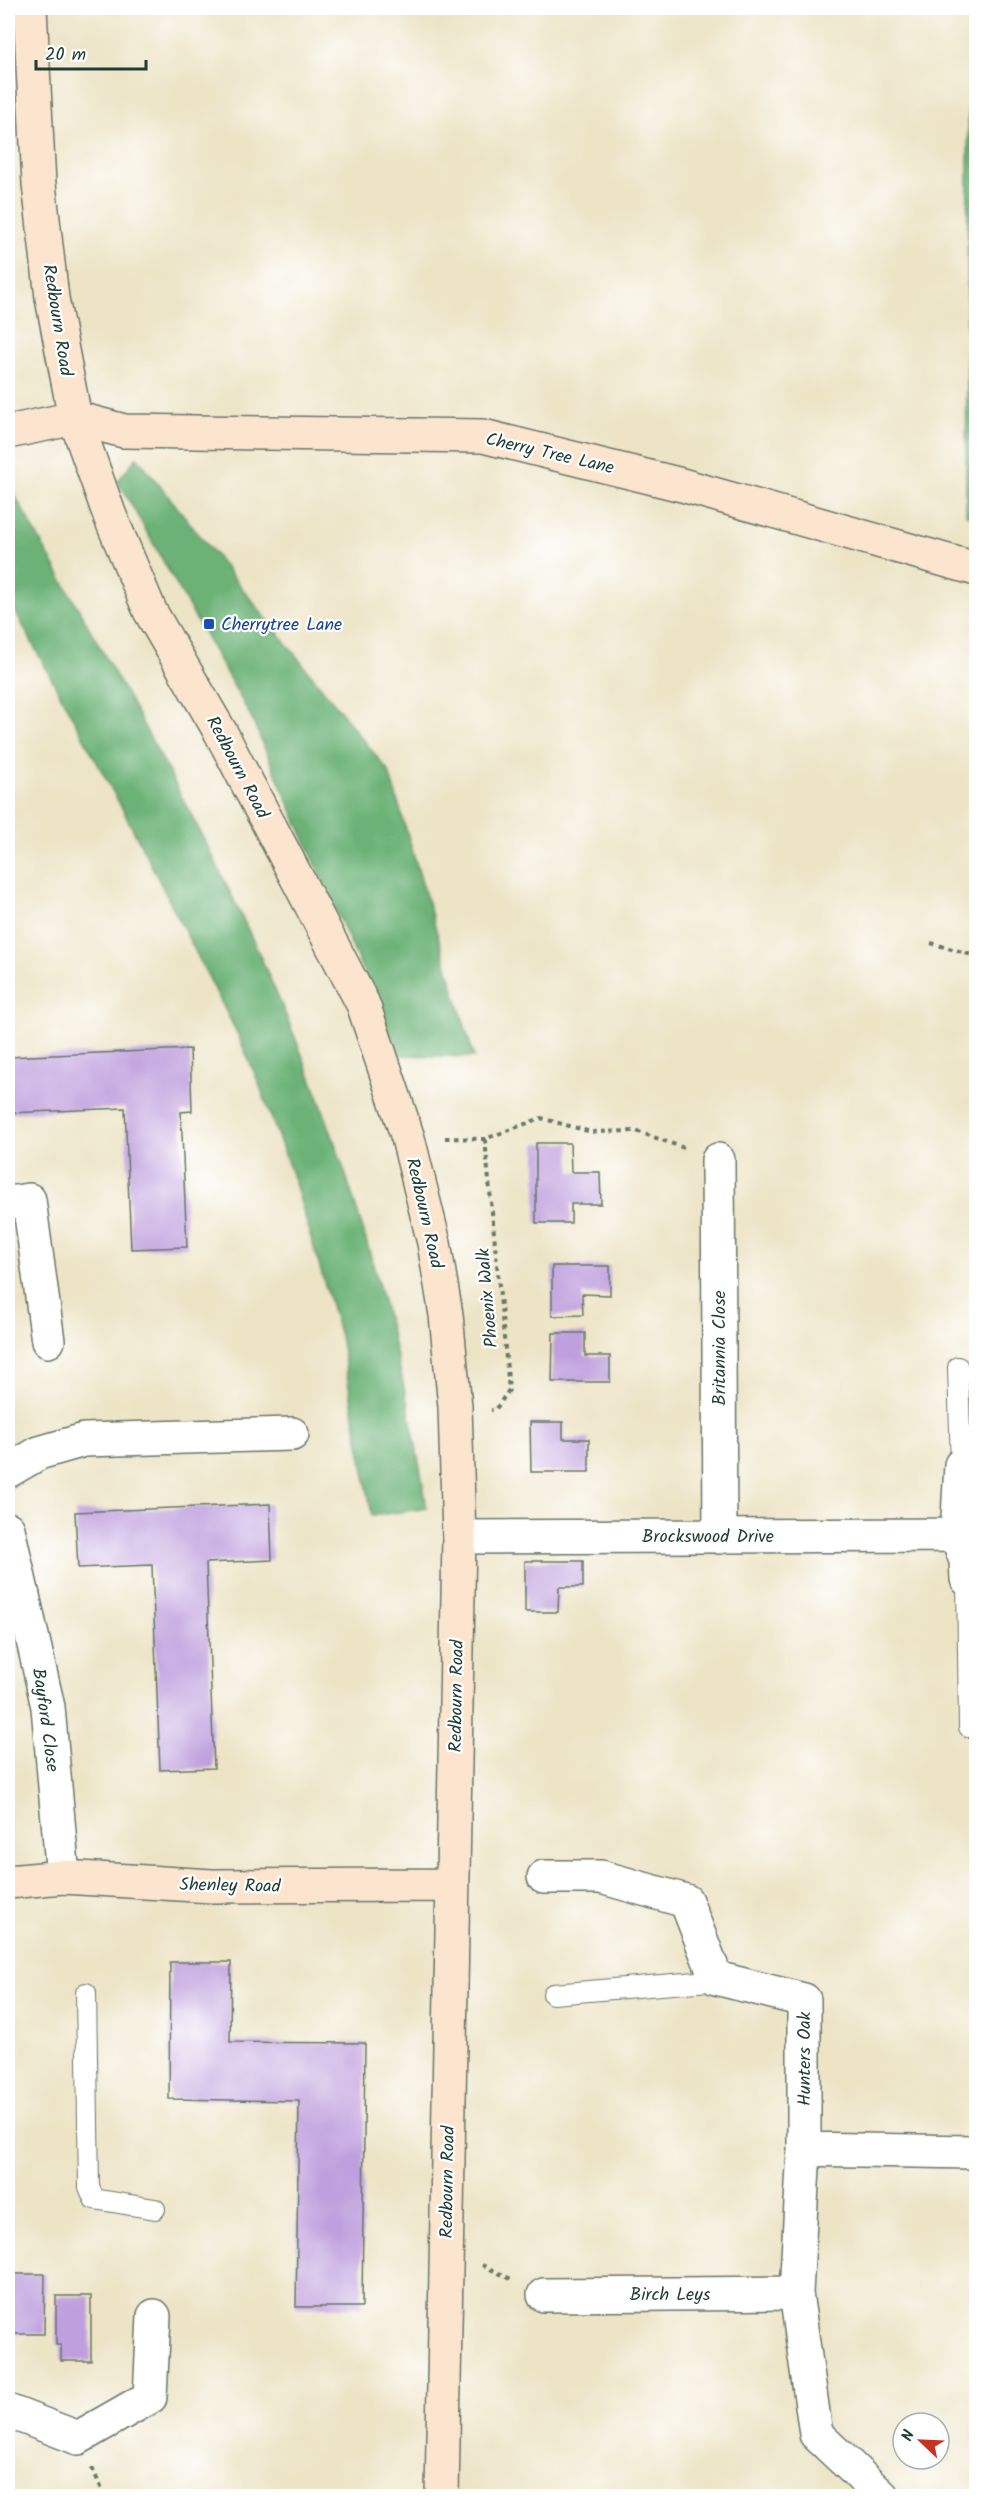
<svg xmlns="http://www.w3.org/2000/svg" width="984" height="2504" viewBox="0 0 984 2504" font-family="Kalam,sans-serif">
<rect width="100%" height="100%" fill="#fff"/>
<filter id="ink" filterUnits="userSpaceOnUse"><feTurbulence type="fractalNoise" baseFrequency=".0167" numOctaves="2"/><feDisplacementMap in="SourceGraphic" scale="12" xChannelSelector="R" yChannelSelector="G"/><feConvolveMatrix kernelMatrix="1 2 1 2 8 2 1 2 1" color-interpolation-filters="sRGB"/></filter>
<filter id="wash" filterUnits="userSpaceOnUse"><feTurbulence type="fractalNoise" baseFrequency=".008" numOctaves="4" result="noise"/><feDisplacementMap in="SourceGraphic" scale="24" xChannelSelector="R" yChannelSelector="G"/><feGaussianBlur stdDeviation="1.35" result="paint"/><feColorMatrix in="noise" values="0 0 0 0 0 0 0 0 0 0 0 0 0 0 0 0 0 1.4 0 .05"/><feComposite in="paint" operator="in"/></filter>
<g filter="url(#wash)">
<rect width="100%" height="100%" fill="#ede4c6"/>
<!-- forest -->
<path fill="#6cb277" stroke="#467856" stroke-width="1.5" d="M969,8H976V518L966,515Z
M137,457L389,772L474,1057L400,1055L250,715L118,481Z
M10,487C102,652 200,816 275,990C347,1155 398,1330 427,1508L372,1516L340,1336L295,1183L258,1081L237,1033L125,814L8,598V488Z"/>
<g id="blocks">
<!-- building -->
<path fill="#bfa0de" d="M190,1049L192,1111L181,1112L187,1247L131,1249L125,1108L8,1113V1057Z
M536,1143H570L571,1172H600L601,1204H571V1223H536Z
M552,1266H610V1295L582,1294L583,1315L552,1316Z
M553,1333H585V1356H610V1382H552Z
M530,1422H563V1439H589V1472H531Z
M270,1504L272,1560L206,1563L214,1768L160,1770L152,1565L78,1568L75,1512Z
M525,1561H583V1587H559L558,1612H525Z
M170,1962H231L230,2042L365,2043L362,2307H296L299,2101L169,2099Z
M9,2274H45L44,2334H9Z
M56,2296H91V2361H61V2345H56Z"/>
</g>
</g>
<g filter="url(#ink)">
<use href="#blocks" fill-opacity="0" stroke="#677767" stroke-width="1.5"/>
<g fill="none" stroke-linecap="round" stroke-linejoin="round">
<defs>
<path id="lane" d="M958,1367L961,1465
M967,1579L969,1727
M86,1993L89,2187L94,2199L155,2209
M553,1994L721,1980"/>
<path id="street" d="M718,1160L720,1537
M8,1203L29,1200L48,1341
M961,1465L957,1535L966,1561L967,1579
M8,1471L39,1453L84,1440L292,1434
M8,1529L48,1707L63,1877
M459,1537L957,1535
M544,1877H601L686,1901L716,1978L804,2000V2149L796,2293L816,2434L882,2496
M804,2149L970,2152
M544,2295L796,2293
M8,2411L78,2438L150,2397L154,2316"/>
<path id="secondary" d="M30,8L39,184L52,298L75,418L110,516L150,611L221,733L363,1004L408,1138L434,1243L446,1315L455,1407L459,1537L442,2496
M8,432L75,418L124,431L483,436L682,485L976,569
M8,1882L63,1877L212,1886L453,1885"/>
</defs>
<!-- lane casing -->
<use href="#lane" stroke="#677767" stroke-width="22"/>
<!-- street casing -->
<use href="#street" stroke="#677767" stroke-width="36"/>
<!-- secondary casing -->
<use href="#secondary" stroke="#677767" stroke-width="36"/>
<!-- path -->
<path stroke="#677767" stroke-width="4" stroke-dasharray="4.5 4.5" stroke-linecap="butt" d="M931,943L976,956
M445,1138L485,1139L541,1118L591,1132L636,1131L684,1148
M485,1139L509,1390L495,1410H491
M482,2265L513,2280
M92,2468L105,2496"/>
<!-- lane -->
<use href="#lane" stroke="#fff" stroke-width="20"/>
<!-- street -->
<use href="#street" stroke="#fff" stroke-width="33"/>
<!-- secondary -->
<use href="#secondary" stroke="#fbe5cf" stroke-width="33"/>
</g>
</g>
<!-- markers -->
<rect fill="#1a4fb4" stroke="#fff" stroke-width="2" x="203" y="618" width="12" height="12" rx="3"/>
<g text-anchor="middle" stroke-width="4.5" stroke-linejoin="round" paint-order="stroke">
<!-- street labels -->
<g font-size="18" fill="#1f3d34" stroke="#fff">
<text transform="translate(58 320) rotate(81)" y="6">Redbourn Road</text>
<text transform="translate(550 453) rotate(13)" y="6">Cherry Tree Lane</text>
<text transform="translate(238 767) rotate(62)" y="6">Redbourn Road</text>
<text transform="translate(425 1213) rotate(77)" y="6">Redbourn Road</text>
<text transform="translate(487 1298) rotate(-95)" y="6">Phoenix Walk</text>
<text transform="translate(719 1348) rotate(-90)" y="6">Britannia Close</text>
<text x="708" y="1542">Brockswood Drive</text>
<text transform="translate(456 1696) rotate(-89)" y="6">Redbourn Road</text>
<text transform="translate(46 1720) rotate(82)" y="6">Bayford Close</text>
<text transform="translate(230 1885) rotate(1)" y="6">Shenley Road</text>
<text transform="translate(804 2059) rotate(-90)" y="6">Hunters Oak</text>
<text transform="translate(447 2182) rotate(-89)" y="6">Redbourn Road</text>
<text x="670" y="2300">Birch Leys</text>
</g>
<!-- transit labels -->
<g font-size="18" fill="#164399" stroke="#fff" text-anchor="start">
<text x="221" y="630">Cherrytree Lane</text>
</g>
</g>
<!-- margin -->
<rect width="984" height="2504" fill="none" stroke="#fff" stroke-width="30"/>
<!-- north arrow -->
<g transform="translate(921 2441) rotate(293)"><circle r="28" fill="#ffffff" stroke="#a5b1ae" stroke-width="1.5"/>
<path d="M0-4.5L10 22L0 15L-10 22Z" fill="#c8321e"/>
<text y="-9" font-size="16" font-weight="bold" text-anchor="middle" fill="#1f3d34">N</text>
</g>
<!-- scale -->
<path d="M36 60v9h110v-9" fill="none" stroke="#1f3d34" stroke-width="3"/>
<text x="45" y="60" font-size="18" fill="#1f3d34" stroke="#ffffff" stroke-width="4.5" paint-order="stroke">20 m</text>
</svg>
